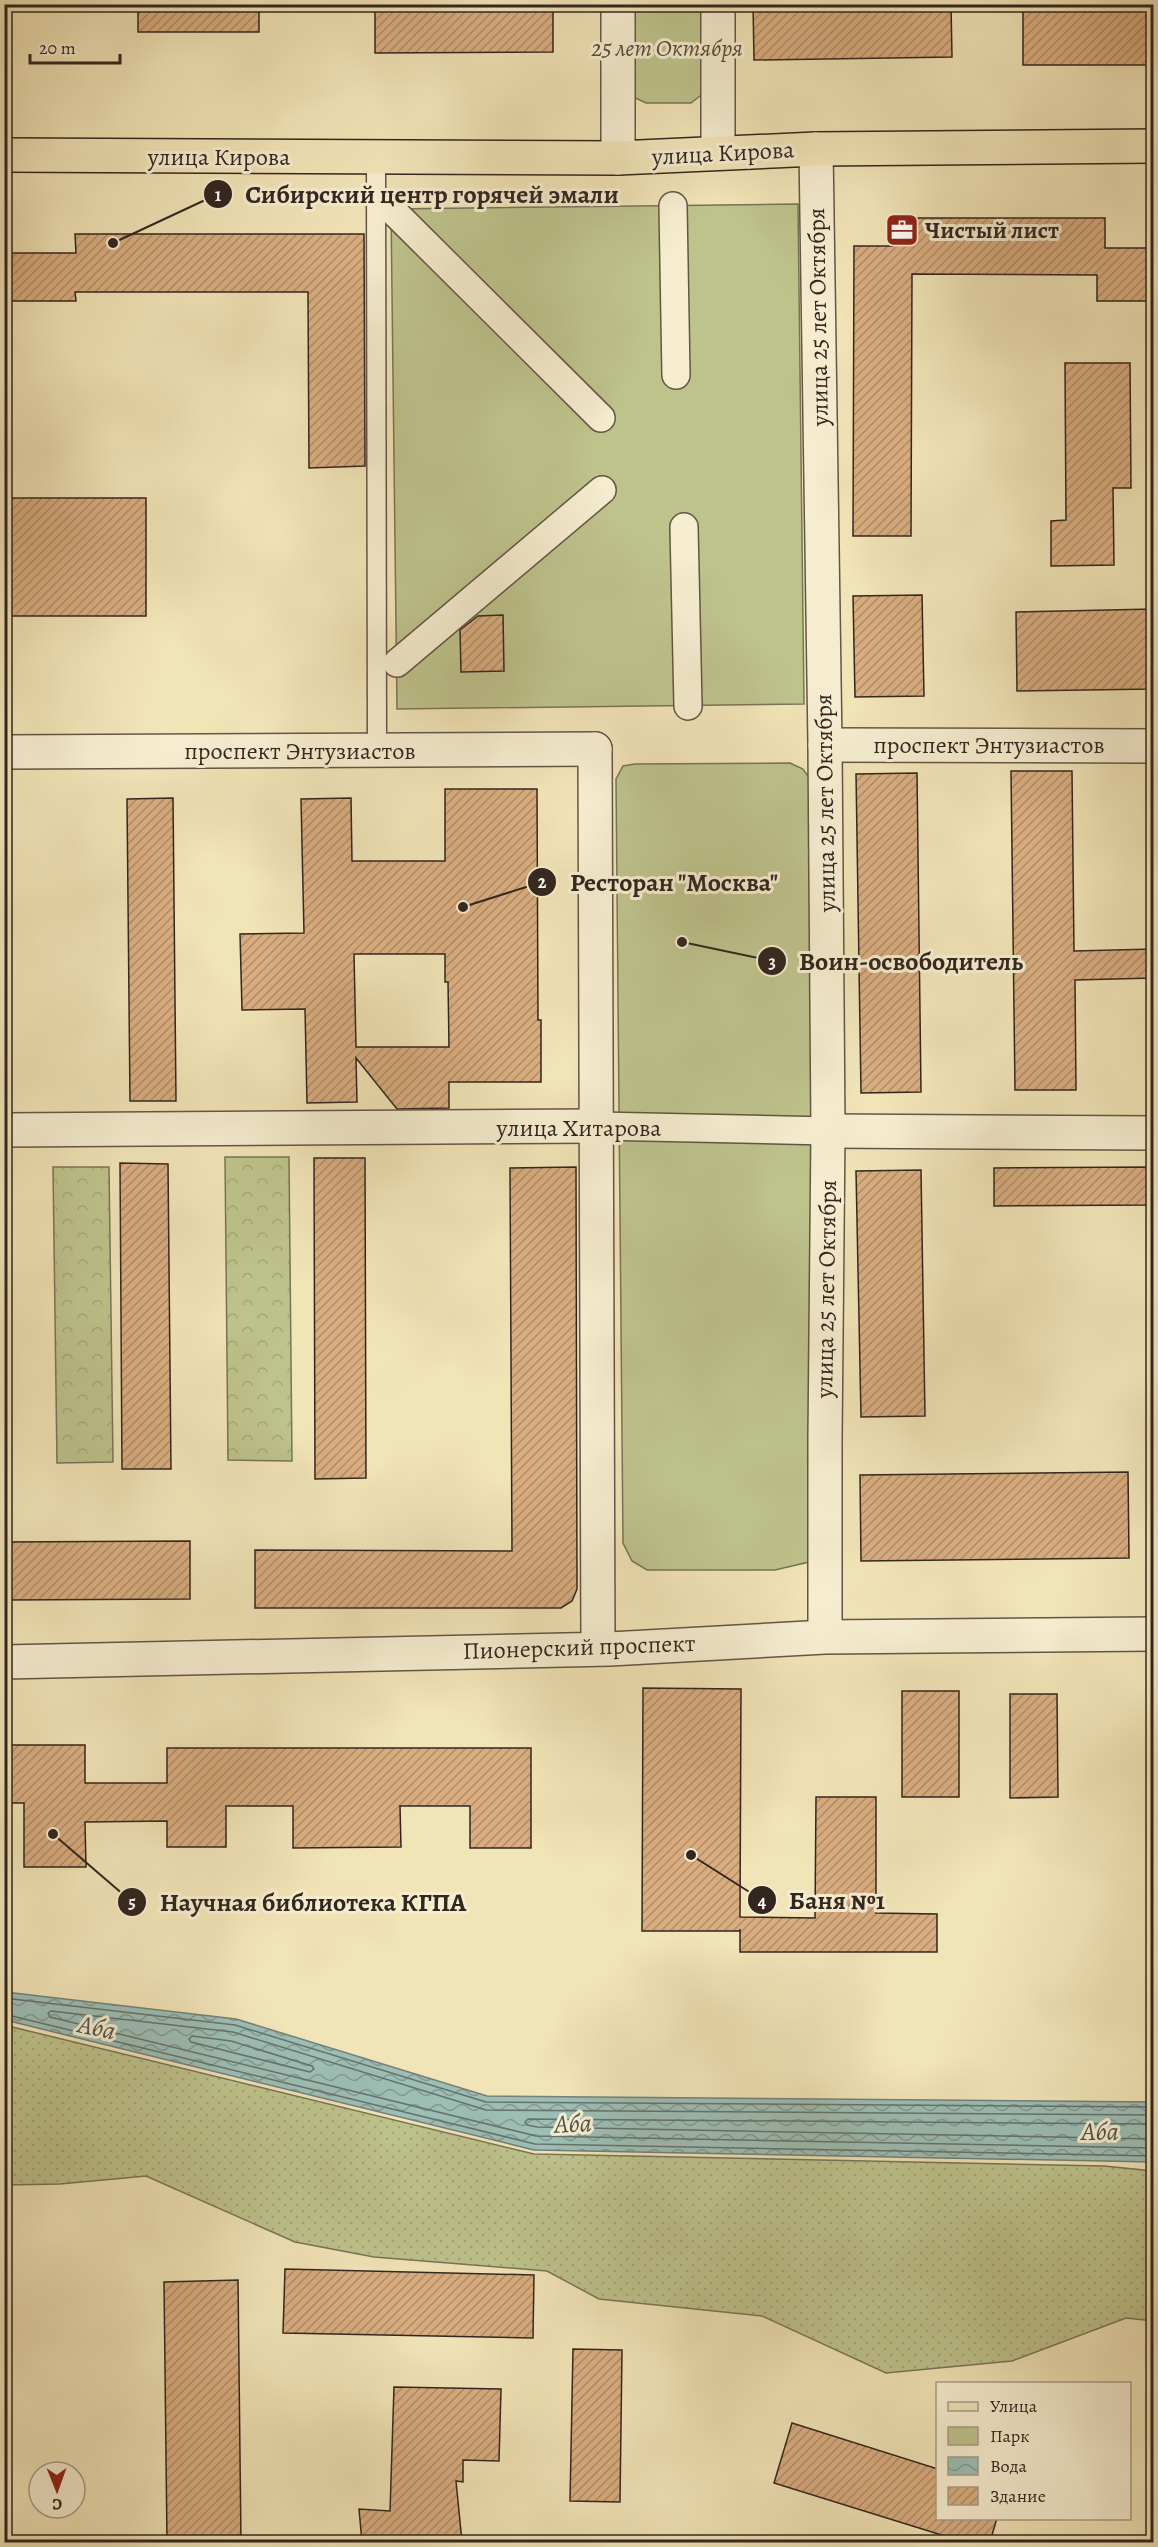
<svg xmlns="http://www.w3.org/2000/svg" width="1158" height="2547" viewBox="0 0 1158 2547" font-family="Alegreya,serif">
<defs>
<pattern id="grass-dots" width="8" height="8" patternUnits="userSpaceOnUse" patternTransform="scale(1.5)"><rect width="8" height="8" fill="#bec38c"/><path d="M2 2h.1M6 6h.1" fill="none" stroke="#a4a778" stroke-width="1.8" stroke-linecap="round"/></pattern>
<pattern id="forest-crowns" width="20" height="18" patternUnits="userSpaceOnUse" patternTransform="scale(1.5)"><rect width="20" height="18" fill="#bec38c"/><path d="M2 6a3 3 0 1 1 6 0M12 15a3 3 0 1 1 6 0" fill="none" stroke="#a4a778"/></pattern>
<pattern id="water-waves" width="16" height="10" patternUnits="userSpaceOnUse" patternTransform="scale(1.5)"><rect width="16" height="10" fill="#9cbeb5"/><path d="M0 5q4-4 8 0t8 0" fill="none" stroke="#809a93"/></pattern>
<pattern id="building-hatch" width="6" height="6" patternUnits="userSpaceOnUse" patternTransform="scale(1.5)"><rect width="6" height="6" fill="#d9ad80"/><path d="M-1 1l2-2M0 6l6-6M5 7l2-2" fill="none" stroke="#b18d68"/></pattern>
</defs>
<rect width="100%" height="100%" fill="#f1e4b7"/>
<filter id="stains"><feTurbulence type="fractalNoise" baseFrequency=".00333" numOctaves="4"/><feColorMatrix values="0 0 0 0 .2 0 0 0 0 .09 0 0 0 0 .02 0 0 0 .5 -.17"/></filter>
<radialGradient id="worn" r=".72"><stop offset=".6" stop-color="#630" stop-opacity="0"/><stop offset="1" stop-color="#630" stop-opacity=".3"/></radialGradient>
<!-- grass -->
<path fill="url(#grass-dots)" stroke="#787456" stroke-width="1.5" d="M4,2025L534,2154L1104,2166L1153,2171V2321L1126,2318L1012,2361L886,2373L762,2316L599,2299L547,2271L374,2257L295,2242L146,2176L60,2184L5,2185Z"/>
<!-- forest -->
<path fill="url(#forest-crowns)" stroke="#787456" stroke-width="1.5" d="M225,1157H289L292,1461L228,1460Z
M53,1167H109L113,1462L57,1463Z"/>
<!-- park -->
<path fill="#bec38c" stroke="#787456" stroke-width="1.5" d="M629,5H705V92L691,103H646L629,95Z
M798,204L804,704L397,709L391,209Z
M790,763L803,769L810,779L815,1546L809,1562L775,1570H647L632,1561L623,1543L616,779L623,766L635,764Z"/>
<!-- water -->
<path fill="url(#water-waves)" stroke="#728179" stroke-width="1.5" d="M5,1992L236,2019L487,2096L1153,2102V2162L534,2150L5,2020Z"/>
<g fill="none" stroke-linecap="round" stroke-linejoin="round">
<!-- shore -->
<path stroke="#67726a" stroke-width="1.5" d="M4,1998L235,2025L486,2102L1154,2107
M4,2014L535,2144L1154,2156
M192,2036L231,2041L312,2066L314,2069L310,2072L191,2042L189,2039Z
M1154,2115L486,2110L233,2032L51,2011L48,2013L50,2017L536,2136L1154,2148
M1154,2124L528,2119L525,2122L527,2125L537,2127L1154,2139"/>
</g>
<!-- building -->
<path fill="url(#building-hatch)" stroke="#32261f" stroke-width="1.5" fill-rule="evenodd" d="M138,4H259V32H138Z
M375,4H553V52L375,53Z
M753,4H951L952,57L754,60Z
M1023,7L1154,8V65H1023Z
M893,218H1105V248H1154V301H1097V275L912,274L911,536H853L854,246H893Z
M75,234H364L365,466L309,468L308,292H75L76,301H4V253H76Z
M1065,363H1130L1131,488H1113L1114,565L1051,566V521L1066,520Z
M4,498H146V616H4Z
M922,595L924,696L855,697L853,596Z
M1154,609V689L1017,691L1016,612Z
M503,615L504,671L461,672L460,630L478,616Z
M1011,771H1072L1074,951L1154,949V978L1075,980L1076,1090H1015Z
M917,773L921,1092L861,1093L856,774Z
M445,789H537L538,1020H541V1082H449V1108L397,1109L356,1058L357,1102L307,1103L305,1009L242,1010L240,934L304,933L301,799L351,798L352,861H445ZM354,954H445V982H448L449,1047H356Z
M173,798L176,1101H130L127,799Z
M314,1158H365L366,1478L315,1479Z
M120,1163L168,1164L171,1469H122Z
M576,1167L577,1589L572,1601L561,1608H255V1550L512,1551L510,1168Z
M1154,1167V1205L994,1206V1168Z
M921,1170L925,1416L861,1417L856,1171Z
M1128,1472L1129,1558L861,1561L860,1475Z
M190,1541V1599L4,1600V1542Z
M643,1688L741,1689L740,1917L815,1918L816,1797H876V1913L937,1914V1952H740V1929V1931H642Z
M902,1691H959V1797H902Z
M1010,1694H1057L1058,1797L1010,1798Z
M4,1745H85V1783H167V1748H531V1848H470V1806H400L401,1847L293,1848V1806H226V1847H167V1821L85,1822L86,1867H24V1803H4Z
M285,2269L534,2275L533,2338L283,2333Z
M238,2280L241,2542H167L164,2282Z
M573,2349L622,2350L620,2502L570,2501Z
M394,2387L501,2389L499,2461L463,2460V2482L456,2481L462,2542H362L359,2509L390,2511Z
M792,2423L938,2469V2518H997L990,2542H964L774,2483Z"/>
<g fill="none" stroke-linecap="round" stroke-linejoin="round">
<defs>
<path id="service" d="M376,158L377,752"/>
<path id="pedestrian" d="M673,206L676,375
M391,209L601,418
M684,527L688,706
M397,663L602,490
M598,1126L828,1131"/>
<path id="minor" d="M618,4V158
M718,152V4
M825,745L1154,746
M4,752L595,749
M4,1130L598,1126
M828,1131L1154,1133"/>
<path id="tertiary" d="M816,149L825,745L828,1131L825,1439V1637
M595,749L598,1649
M4,1662L610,1649L825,1637L1154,1634"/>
<path id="primary" d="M4,155L618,158L816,149L1154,146"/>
</defs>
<!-- service casing -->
<use href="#service" stroke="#625645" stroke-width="21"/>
<!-- pedestrian casing -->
<use href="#pedestrian" stroke="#625645" stroke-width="30"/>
<!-- minor casing -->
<use href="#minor" stroke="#625645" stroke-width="36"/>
<!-- tertiary casing -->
<use href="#tertiary" stroke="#625645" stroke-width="36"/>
<!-- primary casing -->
<use href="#primary" stroke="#32261f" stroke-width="36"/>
<!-- service -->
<use href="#service" stroke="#f6edd0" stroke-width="18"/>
<!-- pedestrian -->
<use href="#pedestrian" stroke="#f6edd0" stroke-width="27"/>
<!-- minor -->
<use href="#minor" stroke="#f6edd0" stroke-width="33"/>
<!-- tertiary -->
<use href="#tertiary" stroke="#f6edd0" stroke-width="33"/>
<!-- primary -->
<use href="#primary" stroke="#f1e4b7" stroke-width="33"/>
</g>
<!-- icons -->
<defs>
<symbol id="office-square" viewBox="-11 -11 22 22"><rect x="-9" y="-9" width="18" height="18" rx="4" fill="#8f2418" stroke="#f6edd0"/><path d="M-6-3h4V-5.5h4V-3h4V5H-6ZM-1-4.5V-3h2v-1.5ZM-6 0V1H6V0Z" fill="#fff"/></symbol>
</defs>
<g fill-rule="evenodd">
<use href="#office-square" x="883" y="211" width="38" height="38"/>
</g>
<g text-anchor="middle" stroke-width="6" stroke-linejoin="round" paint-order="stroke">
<!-- park labels -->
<g font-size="24" font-style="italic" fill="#554d3a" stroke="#f6edd0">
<text x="667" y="56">25 лет Октября</text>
</g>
<!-- street labels -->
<g font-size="24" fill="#32261f" stroke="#f6edd0">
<text transform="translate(723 153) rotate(-3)" y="8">улица Кирова</text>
<text x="219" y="165">улица Кирова</text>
<text transform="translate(818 317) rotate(-91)" y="8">улица 25 лет Октября</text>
<text x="989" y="753">проспект Энтузиастов</text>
<text x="300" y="759">проспект Энтузиастов</text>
<text transform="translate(825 803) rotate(-91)" y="8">улица 25 лет Октября</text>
<text x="579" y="1136">улица Хитарова</text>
<text transform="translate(826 1289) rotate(-89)" y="8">улица 25 лет Октября</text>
<text transform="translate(579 1647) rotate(-2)" y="8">Пионерский проспект</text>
</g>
<!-- poi labels -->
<g font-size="24" font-weight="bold" fill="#32261f" stroke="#f6edd0" text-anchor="start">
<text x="925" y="238">Чистый лист</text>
</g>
<!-- water labels -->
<g font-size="26" font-style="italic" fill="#52544c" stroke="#f6edd0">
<text transform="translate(97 2027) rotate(12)" y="9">Аба</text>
<text transform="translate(573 2123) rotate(-2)" y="9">Аба</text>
<text x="1100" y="2140">Аба</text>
</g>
</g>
<!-- callouts -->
<path fill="none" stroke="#32261f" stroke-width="2" d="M113 243L218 194M463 907L542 882M682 942L772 961M691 1855L762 1900M53 1834L132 1902"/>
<g fill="#32261f" stroke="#f6edd0" stroke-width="2">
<circle cx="113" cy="243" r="6"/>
<circle cx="463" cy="907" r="6"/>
<circle cx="682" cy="942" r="6"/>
<circle cx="691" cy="1855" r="6"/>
<circle cx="53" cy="1834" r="6"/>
<circle cx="218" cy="194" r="15"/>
<circle cx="542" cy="882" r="15"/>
<circle cx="772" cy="961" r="15"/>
<circle cx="762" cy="1900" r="15"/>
<circle cx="132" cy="1902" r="15"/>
</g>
<g font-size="18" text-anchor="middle" font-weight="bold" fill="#fff">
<text x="218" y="201">1</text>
<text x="542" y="888">2</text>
<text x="772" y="968">3</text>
<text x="762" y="1907">4</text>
<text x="132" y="1908">5</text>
</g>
<g font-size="26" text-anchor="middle" font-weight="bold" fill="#32261f" stroke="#f6edd0" stroke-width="6" stroke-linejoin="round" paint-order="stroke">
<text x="432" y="203">Сибирский центр горячей эмали</text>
<text x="674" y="891">Ресторан "Москва"</text>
<text x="911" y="970">Воин-освободитель</text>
<text x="837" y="1909">Баня №1</text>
<text x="313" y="1911">Научная библиотека КГПА</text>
</g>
<!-- margin -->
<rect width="1158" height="2547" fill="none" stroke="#f1e4b7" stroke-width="24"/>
<rect x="6" y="6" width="1146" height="2535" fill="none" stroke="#32261f" stroke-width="3"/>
<rect x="12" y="12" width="1134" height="2523" fill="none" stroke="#32261f" stroke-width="1.5"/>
<!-- legend -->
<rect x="936" y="2382" width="195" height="138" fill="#f6edd0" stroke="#a89d89" stroke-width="1.5"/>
<rect x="948" y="2402" width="30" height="9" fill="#f1e4b7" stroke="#a89d89" stroke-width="1.5"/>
<text x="990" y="2412" font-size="18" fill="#32261f">Улица</text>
<rect x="948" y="2427" width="30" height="18" fill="#bec38c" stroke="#a89d89" stroke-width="1.5"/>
<text x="990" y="2442" font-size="18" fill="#32261f">Парк</text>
<rect x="948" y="2457" width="30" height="18" fill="url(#water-waves)" stroke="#a89d89" stroke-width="1.5"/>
<text x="990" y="2472" font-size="18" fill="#32261f">Вода</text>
<rect x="948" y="2487" width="30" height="18" fill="url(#building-hatch)" stroke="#a89d89" stroke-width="1.5"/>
<text x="990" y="2502" font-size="18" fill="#32261f">Здание</text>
<!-- north arrow -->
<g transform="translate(57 2490) rotate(179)"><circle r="28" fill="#f6edd0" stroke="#a89d89" stroke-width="1.5"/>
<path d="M0-4.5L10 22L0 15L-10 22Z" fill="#8f2418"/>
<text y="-9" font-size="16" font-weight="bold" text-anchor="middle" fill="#32261f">С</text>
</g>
<!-- scale -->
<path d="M30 54v9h90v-9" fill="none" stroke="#32261f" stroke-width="3"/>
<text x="39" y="54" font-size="18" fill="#32261f" stroke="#f6edd0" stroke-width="4.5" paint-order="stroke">20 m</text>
<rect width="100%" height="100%" filter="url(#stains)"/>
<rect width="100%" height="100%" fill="url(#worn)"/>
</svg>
